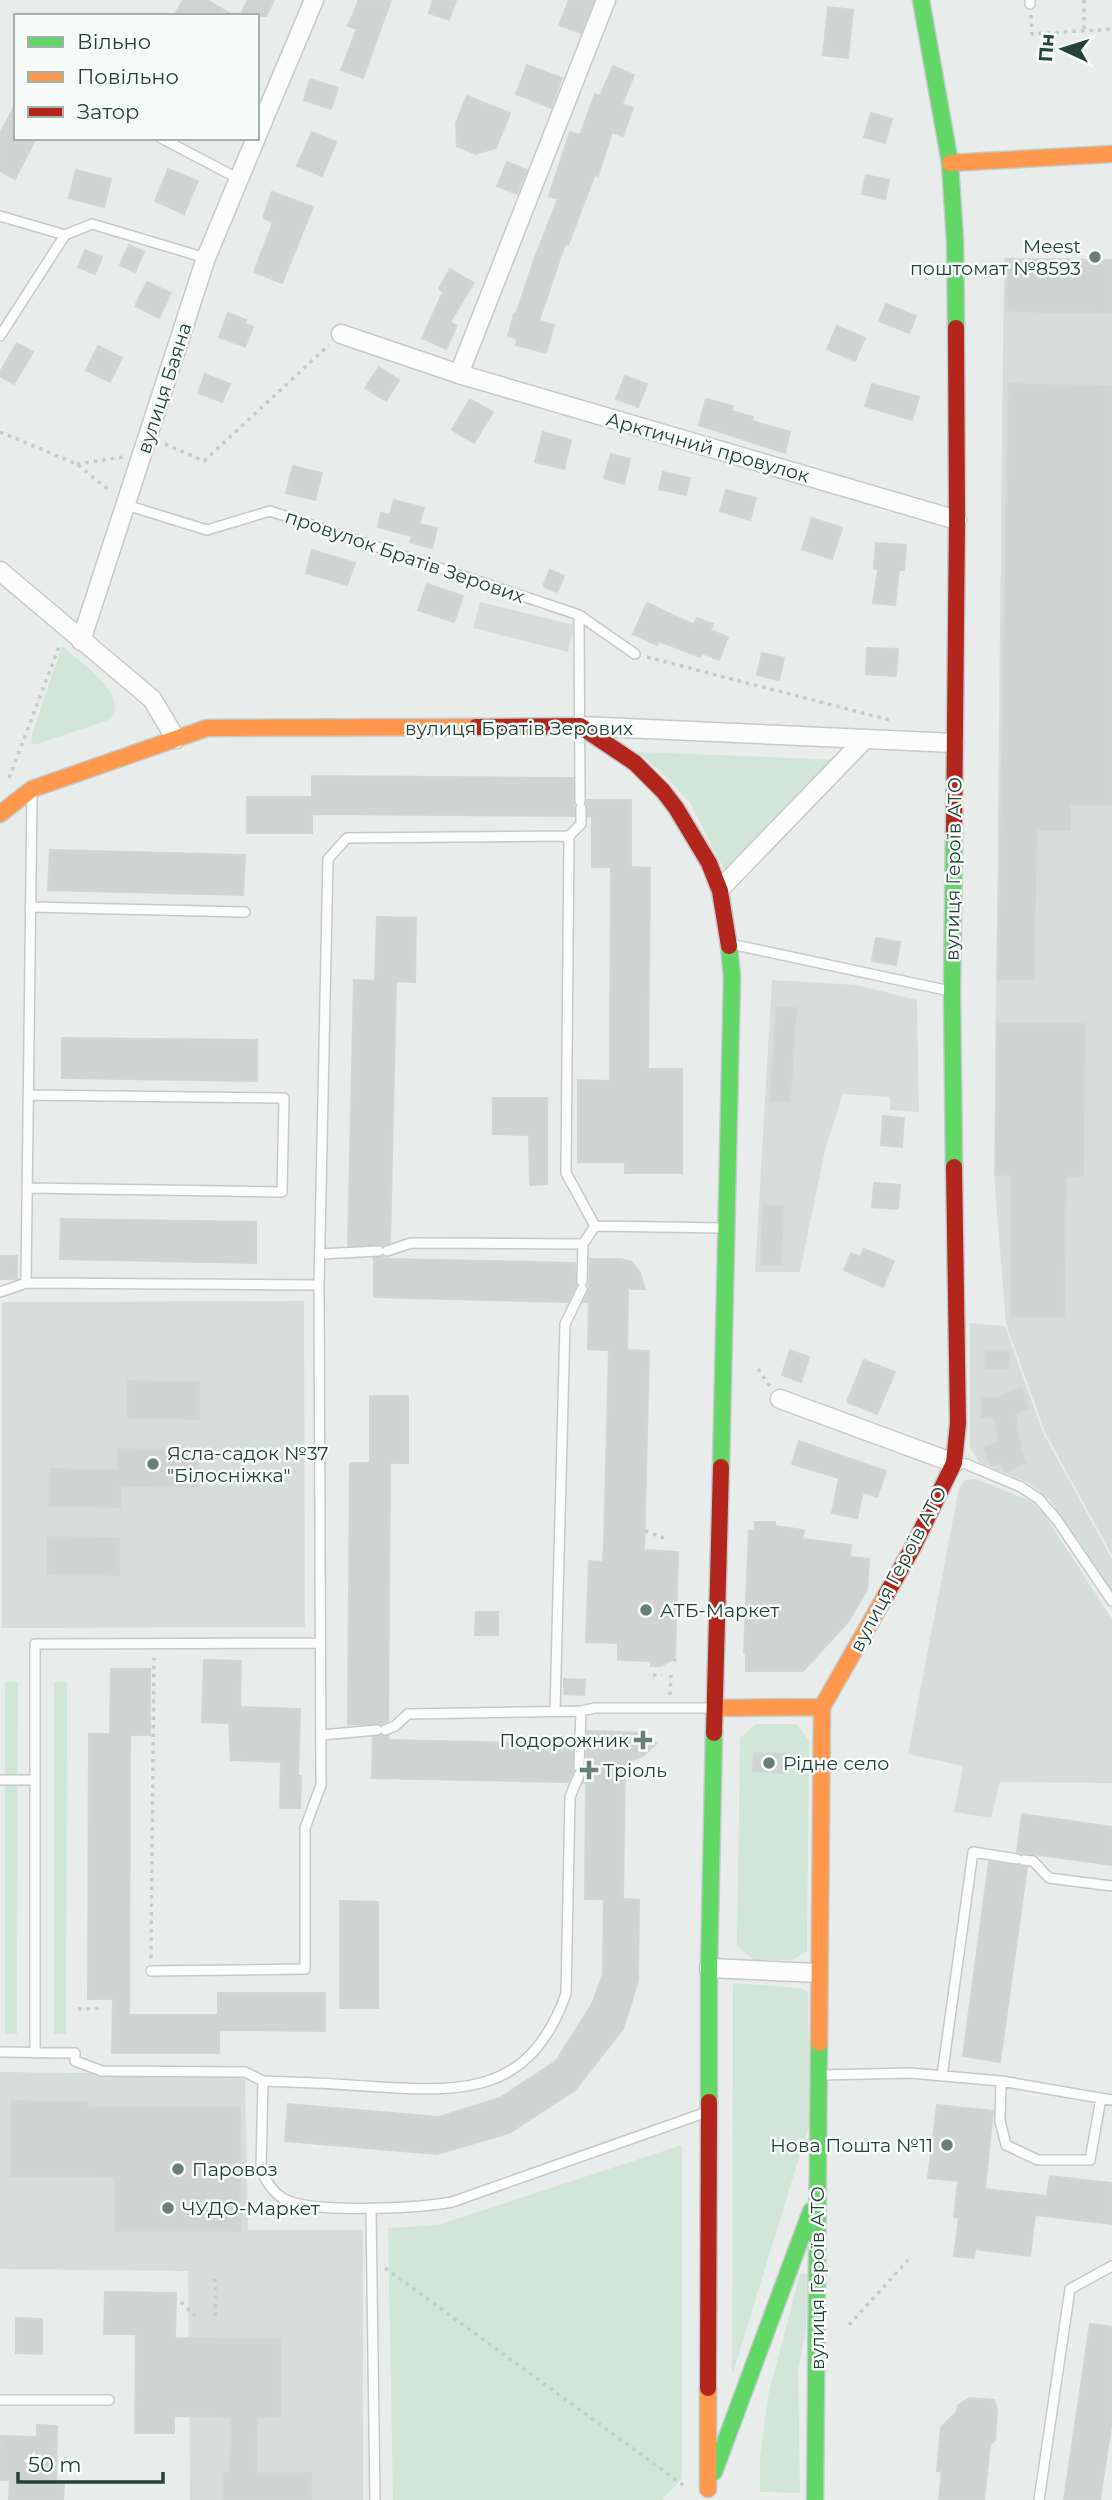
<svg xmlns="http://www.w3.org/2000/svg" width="1112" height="2500" viewBox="0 0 1112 2500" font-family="Montserrat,sans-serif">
<rect width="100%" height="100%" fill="#e8edeb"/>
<!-- built -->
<path fill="#d6dedb" d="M1004,258L1112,260V1555L1045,1432L1006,1324L994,1175Z
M480,602L574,625L568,652L473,628Z
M772,980L857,985L917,1000L919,1112L890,1110V1097L843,1094L825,1150L800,1272H755Z
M304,1301L305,1627L2,1628V1302Z
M970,1323L1005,1326L1043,1433L1112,1559V1591L1050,1500L1029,1483L980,1463L970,1448Z
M975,1479L1029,1500L1044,1514L1112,1619V1783L1000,1782L991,1818L954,1812L963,1766L908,1754L959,1488L965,1480Z
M0,2072L245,2075L248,2230H363V2500H190L188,2271L0,2269Z"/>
<!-- green -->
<path fill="#d1e6d8" d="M62,646C79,662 137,699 106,721L34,745L31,742L32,735Z
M638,752L847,760L729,879L690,802L659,770Z
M5,1682H18L17,2034H5Z
M54,1682H67L66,2034H54Z
M756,1724H796L809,1740L807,1951L793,1960H754L737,1946L740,1738Z
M733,1983L800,1988L808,1992L810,2122L732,2376Z
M682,2145V2478L662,2500H393L388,2228L438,2225Z
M800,2274H808L806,2329L798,2369L800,2493L760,2492V2457L768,2396Z"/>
<!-- building -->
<path fill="#cfd4d2" stroke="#d1d6d4" stroke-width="2" d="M183,0H207L234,16H174Z
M248,0H274L266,16H240Z
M359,0H391L363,78L341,70L357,29L348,26Z
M433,0H456L449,20L429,13Z
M569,0H594L581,33L559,25Z
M828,7L853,10L848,58L823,55Z
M527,65L562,78L551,108L516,94Z
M613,66L634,75L622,104L633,108L623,136L612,132L598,176L595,174L568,245L565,244L539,321L554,325L546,353L516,345L517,339L508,336L514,314H516L534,260L558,199L549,196L570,132L580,135L595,94L600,96Z
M310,79L338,88L331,109L304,100Z
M467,96L510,113L496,148L476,154L457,146L456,123Z
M16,103V138H36L15,179L0,171V134Z
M871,113L892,119L885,143L864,137Z
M312,132L336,142L322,176L297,166Z
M507,162L527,170L517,194L497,186Z
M168,169L198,181L184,214L155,201Z
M76,170L111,179L104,207L69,198Z
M866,175L889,180L885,199L862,194Z
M272,192L313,207L282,283L254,272L273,222L263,218Z
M129,245L144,252L135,272L120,265Z
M85,250L102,257L95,274L78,267Z
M1007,259L1112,260V313L1007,311Z
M450,269L474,283L450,322L457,326L446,349L422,338L443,292L439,289Z
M147,282L171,293L159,318L135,306Z
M886,304L916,316L909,333L879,321Z
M228,313L246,320L245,324L253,327L245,347L219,337Z
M837,326L865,338L855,361L827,349Z
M17,343L33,352L14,384L0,376V372Z
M98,346L122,358L110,382L86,370Z
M379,367L399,380L386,401L365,388Z
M205,374L230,384L222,402L198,393Z
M625,376L647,384L638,407L616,399Z
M872,384L919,397L912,420L865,406Z
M1009,384L1112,386V805L1070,804V830H1036L1034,979H998Z
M470,399L493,412L474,443L452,430Z
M706,399L733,406L731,411L753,417L752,421L790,432L785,453L699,425Z
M543,432L571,440L564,469L535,462Z
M611,454L630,459L624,484L604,478Z
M293,466L322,473L315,500L286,493Z
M663,472L690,478L686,495L659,489Z
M726,490L756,498L750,520L720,511Z
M394,500L424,508L419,524L437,528L432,548L410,542L412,536L378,527L381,513L390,515Z
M812,518L842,528L832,559L802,549Z
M876,543L906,545L904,570H899L895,605L873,603L878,569H874Z
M312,550L355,563L347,585L306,573Z
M550,570L564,576L557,592L543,586Z
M427,584L463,596L454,622L418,610Z
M647,603L694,625L697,618L713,624L710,630L728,637L719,660L702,653L700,657L659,641L657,645L633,634Z
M867,648L898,649L896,676L866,674Z
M762,653L784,658L779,680L757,675Z
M312,776L573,778L574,816L312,814V833H247V797H312Z
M587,800H631V867L650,868L648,1069H682V1173H625V1162H578V1080L610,1081L611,867H592V816H588Z
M50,850L245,855L243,895L48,890Z
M377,917L416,918L415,982L396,981L390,1243L383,1245L348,1246L354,980L375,981Z
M876,938L900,942L896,965L872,961Z
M777,1007L796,1008L790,1102L770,1100Z
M997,1024H1084L1083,1176H1066L1064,1317L1011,1316L1012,1175H996Z
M62,1038L257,1040V1081L62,1078Z
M493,1098H547V1184L530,1185L529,1135L493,1134Z
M883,1116L904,1118L902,1147L881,1145Z
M874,1183L900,1185L898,1209L872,1207Z
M763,1205L783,1206L781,1264H761Z
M61,1219L256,1222V1263L60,1259Z
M864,1249L894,1261L883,1287L844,1270L851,1253L860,1257Z
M0,1256H17V1279H0Z
M383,1257L389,1259L575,1263L576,1285L568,1302L374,1297V1258Z
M590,1259H621L632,1262L639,1271L645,1289H628L627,1350L649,1351L644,1550L678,1552L675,1655L673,1659L661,1666H651V1661L618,1660V1643L586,1642L589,1561L603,1562L604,1545L609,1350L588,1349L589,1302H583L589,1289Z
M790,1350L809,1357L801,1382L782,1375Z
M986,1350L1010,1351L1009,1368H985Z
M864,1360L895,1372L877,1414L847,1402Z
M128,1381L199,1382V1419L128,1418Z
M1022,1388L1028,1408L1015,1413L1021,1450L1026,1463L1005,1472L1001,1462L991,1466L984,1447L999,1442L995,1418L981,1417L982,1398H997Z
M370,1396H408V1463H390L388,1721L381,1724H348L350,1463H370Z
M799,1441L886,1471L877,1497L863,1492L857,1518L832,1513L839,1478L792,1464Z
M118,1449L198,1450V1487L120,1486V1507L49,1506L50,1469L118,1470Z
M755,1522H775V1526L804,1530L802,1539L851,1545L850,1557L869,1559L867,1590L848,1622L803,1671H746V1654L744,1653L749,1531H755Z
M48,1537L119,1538V1575L48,1574Z
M476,1612H498V1635H475Z
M204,1660L241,1661L240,1707L300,1709L298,1776H301L300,1808H280L281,1762L231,1760L229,1723L202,1722Z
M111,1669H150V1735H130L129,2015H218V1993H325V2031L219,2030V2053H112L113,1999H88L89,1734H110Z
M564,1679L585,1680L584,1695L564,1694Z
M587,1731L645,1733V1742L657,1743L643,1756L625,1763L623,1899L639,1900L638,1981L623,2029L575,2090L509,2133L437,2154L285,2141L288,2104L439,2117L500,2098L556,2061L592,2004L603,1974L604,1899H585L586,1783H583L586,1775Z
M381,1736H388V1740L573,1744V1771L568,1782L372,1778L373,1737Z
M754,1753L785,1754L784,1773L753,1771Z
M1022,1814L1112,1827V1865L1017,1852Z
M989,1862L1027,1867L1000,2062L963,2056Z
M340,1901L378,1902V2008H340Z
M12,2101L88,2102V2108H240V2231H115V2177L11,2176Z
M937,2105L993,2111L985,2189L1047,2196L1050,2176L1112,2183V2224L1035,2215L1030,2256L975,2249L974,2258L954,2256L959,2218L954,2217L958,2181L928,2178Z
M105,2292L176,2293L175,2338L280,2339V2417H257L256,2473H311V2500H223V2473H230L231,2417L174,2416V2433H135L136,2334H104Z
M16,2318L42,2319V2354L16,2353Z
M1090,2324L1112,2327V2420L1100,2500H1064Z
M970,2398L994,2400L997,2409L995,2440L990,2445L984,2500H939L942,2472L937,2471L941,2427L957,2412L958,2405Z
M37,2425L57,2426L56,2484L64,2485L63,2500H9L10,2480H0L1,2436L37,2437Z"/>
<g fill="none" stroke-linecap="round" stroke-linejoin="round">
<defs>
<path id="lane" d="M1030,0V4
M161,138L239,179
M0,216L65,235L92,224L206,258
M0,336L65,235
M126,505L207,530L270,511L579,615L635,654
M579,615L580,801
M569,836L581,824V808
M30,907L245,912
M731,944L950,991
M28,1188L282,1192L284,1098L29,1095
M595,1226L723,1228
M387,1251L411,1243L583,1244
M320,1254L379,1251
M582,1282L583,1244L595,1226
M26,1283L32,795
M0,1292L26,1283L319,1285
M955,1463L966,1464L1021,1487L1039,1499L1057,1520L1112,1601
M555,1711L565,1324L582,1289
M385,1730L395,1726L408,1714L581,1711L595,1708H714
M321,1735L377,1730
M579,1767L581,1711
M0,1780H35
M1023,1860L1033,1861L1049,1878L1112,1886
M151,1971L305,1969V1828L321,1785L319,1285L328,859L347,838L569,836L566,1173L595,1226
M0,2052L75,2053V2061L102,2071L245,2072L263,2081L261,2169C266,2182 272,2192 284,2199C311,2214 420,2208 452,2202L707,2112
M35,2053V1644L320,1643
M822,2075L910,2073L1001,2081L1112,2100
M942,2076L973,1852L1017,1859
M263,2081C302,2082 341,2084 380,2087C471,2093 531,2090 566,1994L570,1797L579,1775
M1001,2081L1000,2121L1006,2145L1038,2160H1090L1101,2098
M371,2209L375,2500
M0,2400H109
M1039,2500L1070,2289L1112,2266"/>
<path id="street" d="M606,0L459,374L957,520
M257,135L314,0
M341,334L459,374
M0,571L152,699L176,739
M81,641L206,258L256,138
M580,726L954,743
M720,889L865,739
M780,1399L954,1463
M709,1968L818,1973"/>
<path id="fast" d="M921,0L950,163L955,241L956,328
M954,833L952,992L954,1167
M721,1467L732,977L729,946
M709,2102V1968L714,1733
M714,2472L811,2211
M815,2500L819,2043"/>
<path id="slow" d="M950,163L1112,154
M0,814L32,789L207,728L476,727
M715,1708L822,1707
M819,2043L822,1707L886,1595
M708,2489V2388"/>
<path id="jam" d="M476,727L580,726L635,763L663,791L676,808L709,863L720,891L729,946
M954,833L957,520L956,328
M886,1595L913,1547L954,1463L958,1423L954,1167
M714,1733L721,1467
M708,2388L709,2102"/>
</defs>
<!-- lane casing -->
<use href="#lane" stroke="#c5cac8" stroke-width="12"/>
<!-- street casing -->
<use href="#street" stroke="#c5cac8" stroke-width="21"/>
<!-- fast casing -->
<use href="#fast" stroke="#c3cbc8" stroke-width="19"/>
<!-- slow casing -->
<use href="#slow" stroke="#c3cbc8" stroke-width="19"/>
<!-- jam casing -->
<use href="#jam" stroke="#c3cbc8" stroke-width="19"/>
<!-- path -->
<path stroke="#c3ccca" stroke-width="3.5" stroke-dasharray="3.5 5" stroke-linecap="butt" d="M1084,0V31
M1031,15L1032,34L1112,29
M0,432L77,464L111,492
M165,444L204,461L329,345
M77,464L123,457
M647,657L890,720
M9,778L60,644
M758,1369L770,1386
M645,1531L664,1538
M673,1659L677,1661
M653,1675H662
M670,1695L671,1675
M151,1958L154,1658
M78,2009L103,2008
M385,2268L687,2488
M181,2302L195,2316
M215,2316V2279
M849,2325L908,2260"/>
<!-- lane -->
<use href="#lane" stroke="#fcfcfc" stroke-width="9"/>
<!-- street -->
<use href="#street" stroke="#fcfcfc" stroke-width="18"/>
<!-- fast -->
<use href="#fast" stroke="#63d668" stroke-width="16"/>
<!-- slow -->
<use href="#slow" stroke="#ff974d" stroke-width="16"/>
<!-- jam -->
<use href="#jam" stroke="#b3261e" stroke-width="16"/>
</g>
<!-- markers -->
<g fill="#697e78" stroke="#f7fbf9" stroke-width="2.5">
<circle cx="1095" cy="257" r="7"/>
<circle cx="153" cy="1464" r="7"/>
<circle cx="646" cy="1610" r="7"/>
<path d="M639.5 1729.5h7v7h7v7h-7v7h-7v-7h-7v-7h7z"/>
<circle cx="769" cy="1763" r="7"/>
<path d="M585.5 1759.5h7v7h7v7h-7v7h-7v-7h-7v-7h7z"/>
<circle cx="947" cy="2145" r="7"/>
<circle cx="178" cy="2169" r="7"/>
<circle cx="168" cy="2208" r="7"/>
</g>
<g text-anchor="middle" stroke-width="5" stroke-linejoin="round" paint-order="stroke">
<!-- poi labels -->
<g font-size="19" fill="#24423a" stroke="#f7fbf9" text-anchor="start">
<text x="1081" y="253" text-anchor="end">Meest<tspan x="1081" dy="22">поштомат №8593</tspan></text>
<text x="167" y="1460">Ясла-садок №37<tspan x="167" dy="22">"Білосніжка"</tspan></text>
<text x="660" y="1617">АТБ-Маркет</text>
<text x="629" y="1747" text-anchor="end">Подорожник</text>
<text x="783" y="1770">Рідне село</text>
<text x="603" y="1777">Тріоль</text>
<text x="933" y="2152" text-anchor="end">Нова Пошта №11</text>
<text x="192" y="2176">Паровоз</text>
<text x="182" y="2215">ЧУДО-Маркет</text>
</g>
<!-- street labels -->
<g font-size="19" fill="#24423a" stroke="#f7fbf9">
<text transform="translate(164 388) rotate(-72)" y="7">вулиця Баяна</text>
<text transform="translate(708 447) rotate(16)" y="7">Арктичний провулок</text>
<text transform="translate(405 556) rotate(19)" y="7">провулок Братів Зерових</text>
<text x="519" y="735">вулиця Братів Зерових</text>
<text transform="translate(953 869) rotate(-89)" y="7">вулиця Героїв АТО</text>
<text transform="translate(898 1569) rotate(-62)" y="7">вулиця Героїв АТО</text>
<text transform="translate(817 2278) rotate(-90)" y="7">вулиця Героїв АТО</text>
</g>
</g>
<!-- legend -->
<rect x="14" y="14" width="245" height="126" fill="#f7fbf9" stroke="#a3b1ad" stroke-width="2"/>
<rect x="28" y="37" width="35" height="10" fill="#63d668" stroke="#a3b1ad" stroke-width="2"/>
<text x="77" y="49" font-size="21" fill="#24423a">Вільно</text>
<rect x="28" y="72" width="35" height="10" fill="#ff974d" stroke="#a3b1ad" stroke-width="2"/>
<text x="77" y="84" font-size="21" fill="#24423a">Повільно</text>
<rect x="28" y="107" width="35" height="10" fill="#b3261e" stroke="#a3b1ad" stroke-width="2"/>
<text x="77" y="119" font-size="21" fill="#24423a">Затор</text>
<!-- north arrow -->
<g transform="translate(1063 49) rotate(274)" stroke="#f7fbf9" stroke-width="5" paint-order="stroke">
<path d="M0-5L12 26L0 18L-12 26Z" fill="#24423a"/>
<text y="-10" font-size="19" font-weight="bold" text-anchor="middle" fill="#24423a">Пн</text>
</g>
<!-- scale -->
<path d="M18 2472v10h145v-10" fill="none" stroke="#24423a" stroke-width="3.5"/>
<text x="28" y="2472" font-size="21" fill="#24423a" stroke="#f7fbf9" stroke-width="5" paint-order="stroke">50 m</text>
</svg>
